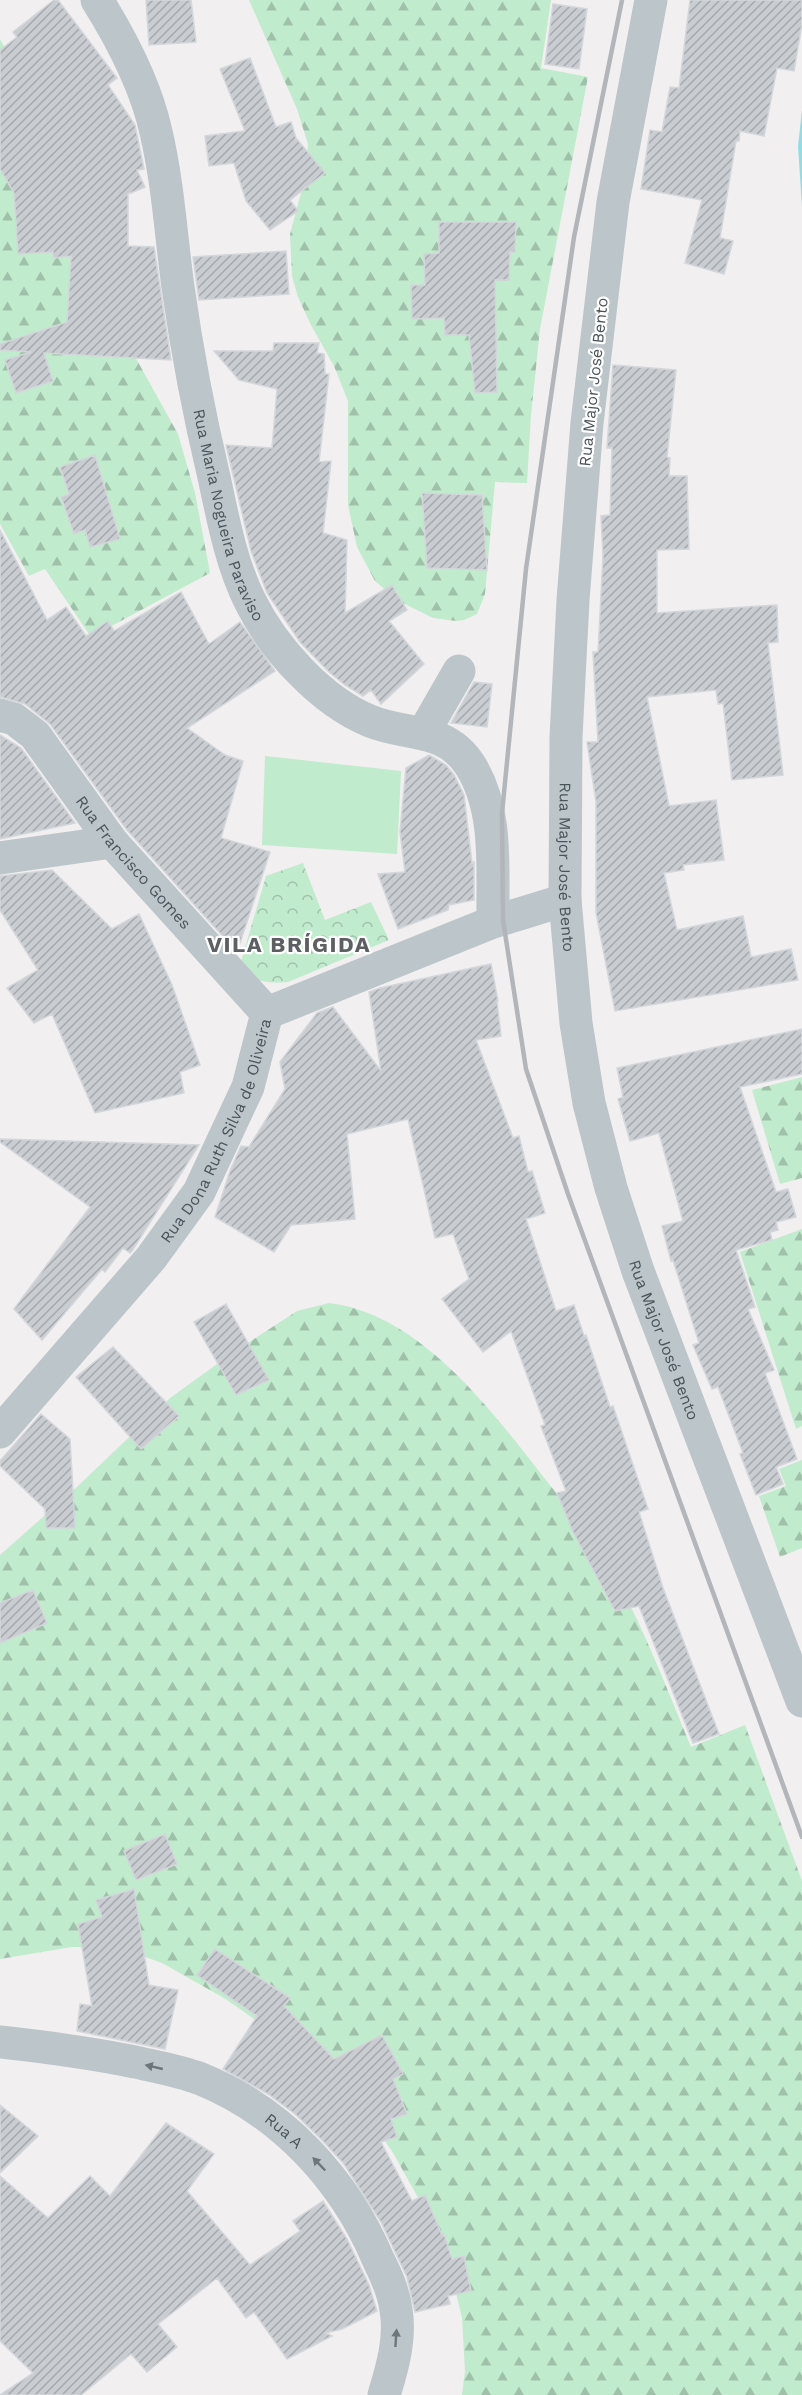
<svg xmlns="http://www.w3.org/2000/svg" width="802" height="2395" viewBox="0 0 802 2395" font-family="'Work Sans',sans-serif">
<defs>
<pattern id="forest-firs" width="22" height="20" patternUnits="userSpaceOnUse" patternTransform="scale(1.5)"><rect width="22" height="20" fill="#c1ebcd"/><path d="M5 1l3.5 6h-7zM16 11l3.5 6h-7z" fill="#9fc1a9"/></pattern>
<pattern id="park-crowns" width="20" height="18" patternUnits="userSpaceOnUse" patternTransform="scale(1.5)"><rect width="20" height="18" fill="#c1ebcd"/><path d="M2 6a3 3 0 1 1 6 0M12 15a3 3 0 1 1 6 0" fill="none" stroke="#9fc1a9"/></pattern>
<pattern id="water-ripples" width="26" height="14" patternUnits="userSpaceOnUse" patternTransform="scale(1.5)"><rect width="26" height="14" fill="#93dce4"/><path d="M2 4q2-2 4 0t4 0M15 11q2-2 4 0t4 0" fill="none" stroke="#7ab5bc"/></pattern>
<pattern id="building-hatch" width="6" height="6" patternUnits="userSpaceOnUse" patternTransform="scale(1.5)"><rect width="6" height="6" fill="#c9cdd1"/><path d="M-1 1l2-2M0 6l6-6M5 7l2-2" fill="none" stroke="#a5a9ad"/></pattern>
</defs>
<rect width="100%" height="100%" fill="#f1efef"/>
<!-- forest -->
<path fill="url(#forest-firs)" d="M249,0H551L541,68L588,77L540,329L531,415L527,483L495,482L485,594L477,614L464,620L456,621L433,618L397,600L375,581L357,547L348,505V401L334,366L311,325L298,297L292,276L290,234L305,178L308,144L297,109Z
M0,39L14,65L123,335L178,434L195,493L210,573L91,637L45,569L29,576L0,524Z
M802,1077V1178L780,1184L752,1090Z
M802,1229V1426L796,1429L740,1252Z
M329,1303C422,1314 495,1415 549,1484C572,1513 597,1543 615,1576C645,1631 667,1689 691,1747L745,1725L802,1881V2395H462L465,2371L462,2318L445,2246L392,2151L371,2122L267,2028L224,1998L162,1963L118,1947H72L0,1959V1555L79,1485L170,1398L231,1354L297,1311Z
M802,1460V1548L780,1557L759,1496L786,1486L779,1469Z"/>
<!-- park -->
<path fill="url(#park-crowns)" d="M303,863L325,920L371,902L389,940L288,982C269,984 255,981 238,972L266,876Z"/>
<!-- pitch -->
<path fill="#c1ebcd" d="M265,756L401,771L397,854L262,845Z"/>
<!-- water -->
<path fill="url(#water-ripples)" d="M802,110V207L798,146Z"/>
<!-- building -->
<path fill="url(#building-hatch)" stroke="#d3d6da" stroke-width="1.5" d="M54,0H58L117,78L108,85L135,125L144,169L137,170L145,187L128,194V246L154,247L171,360L44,353L53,381L16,393L5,360L31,352L0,350V344L67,322L71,256L53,258V252L18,254L14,193L0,169V50L17,37L13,32Z
M146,0H191L196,42L149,45Z
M690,0H802V24L794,71L777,68L764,136L740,131L739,141H736L720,238L733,241L724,274L685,263L702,200L641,189L650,130L662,132L670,87L679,88Z
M553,4L587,9L579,69L545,64Z
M250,58L276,127L291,122L296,138L325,173L290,200L298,211L270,230L246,201L234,163L209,166L205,136L245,131L220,69Z
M439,222H516L515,252H510L509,280H495L497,392L475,393L469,335H445L444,318L412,319L411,285H425L424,254L439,253Z
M286,251L289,294L199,300L193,257Z
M274,343H319L317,353L324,354L325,374H329L319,462L331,461L323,533L347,540L345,613L392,585L407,610L389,621L424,664L381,704L371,690L363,696L345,685L329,672L300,642L267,593L251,551L226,445L272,448L277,389L239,380L214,351H273Z
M613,365L676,370L667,457L670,458L669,476H687L689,549L657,550V613L777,605L778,642L768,643L783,775L732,780L723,703L718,704L716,690L647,697L669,806L716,800L724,860L683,865L684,870L664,873L677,930L743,916L751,957L791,949L798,980L615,1011L596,913V802L587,742H598L593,652H598L603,556L601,516L610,515L612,448H607Z
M95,455L120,539L90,547L85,530L74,534L61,497L69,494L60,467Z
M422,493L482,495L487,570L427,568Z
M0,530L47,620L66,607L86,636L108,621L114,631L181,592L209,644L240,622L275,671L187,728L225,755L243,761L221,838L270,852L237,952L127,830L50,724L25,704L0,697Z
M474,682L492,684L487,727L451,723Z
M0,735L21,748L75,823L0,839Z
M429,755L446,765L454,775L464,795L472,863L474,862V900L449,905L448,910L398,929L378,874L405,872L400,832L406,768Z
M52,870L112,929L139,914L172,985L200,1065L180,1072L184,1093L95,1113L52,1014L34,1023L7,988L38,970L0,910V876Z
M491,964L498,1001H497L501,1036L476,1040L513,1138L519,1136L528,1172L532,1171L545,1213L526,1219L556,1311L574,1305L584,1336L586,1335L610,1407L613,1406L648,1509L639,1512L663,1588L719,1734L693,1743L639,1606L615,1611L573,1532L557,1493L566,1491L541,1426L545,1425L511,1331L483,1352L442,1299L469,1279L453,1234L435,1238L408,1119L347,1134L355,1219L291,1225L274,1252L215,1217L230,1171L241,1146L249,1147L285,1089L280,1062L317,1013L333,1007L381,1071L369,992L380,988Z
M802,1029V1074L740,1087L776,1192L788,1189L796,1217L776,1222L778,1230L770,1232L772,1240L736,1250L755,1307L748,1309L774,1370L765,1373L797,1459L776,1467L783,1484L756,1495L740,1454L743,1453L718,1387L712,1389L693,1345L699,1343L673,1260L671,1261L662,1226L683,1221L659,1133L630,1141L618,1099L623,1097L617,1068Z
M0,1139L199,1145L132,1251L130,1253L123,1248L105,1272L102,1269L42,1340L14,1309L90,1207L0,1142Z
M226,1304L269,1380L236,1395L194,1322Z
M113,1347L179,1416L141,1449L76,1377Z
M41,1414L70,1439L75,1528H46L45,1509L0,1466V1461Z
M33,1590L47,1623L0,1643V1603Z
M165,1834L177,1864L136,1880L124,1851Z
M134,1889L149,1985L178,1990L165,2049L77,2031L80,2004L92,2006L78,1924L102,1917L96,1900Z
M215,1949L290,1998L284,2006L334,2059L382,2035L403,2074L393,2079L407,2114L391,2119L397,2137L381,2142L412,2201L425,2195L442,2235L444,2234L452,2259L464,2256L471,2291L448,2296L450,2304L415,2312L407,2277L381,2222L344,2164L321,2139L295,2114L268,2094L223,2069L257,2016L197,1975Z
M0,2105L38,2136L0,2173Z
M166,2123L214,2154L187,2191L250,2265L300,2231L293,2221L323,2201L347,2239L369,2285L377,2311L342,2329L326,2333L332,2336L287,2359L254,2312L246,2318L217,2278L158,2324L177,2347L147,2372L131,2354L81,2395H0L33,2373L0,2341V2176L48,2218L90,2176L110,2196Z"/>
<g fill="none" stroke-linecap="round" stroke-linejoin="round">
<!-- minor -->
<g stroke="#bcc5ca" stroke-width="33">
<path id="s1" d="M97,0C122,40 146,86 156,132C168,183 171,236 178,287C187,351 199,414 214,477C223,519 231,563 250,601C273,648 321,701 370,721C405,736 445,726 470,765C499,810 492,871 493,922"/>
<path id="s2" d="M0,715L14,719L35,735L112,842L267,1013"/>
<path d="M424,732L459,671"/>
<path d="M0,858L112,842"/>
<path id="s3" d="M0,1432L151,1258L199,1192L248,1087L267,1013L493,922L565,900"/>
<path id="s4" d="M0,2042C46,2047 90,2053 135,2062C157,2067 180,2071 201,2079C282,2112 344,2179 378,2259C386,2275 394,2292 396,2310C401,2338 392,2369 384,2395"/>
</g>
<!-- tertiary -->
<path stroke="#bcc5ca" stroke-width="33" id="s5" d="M651,0L613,202L587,423L573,600L566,737L565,900L576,1023L589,1103L611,1188L638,1271L802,1701"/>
<!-- rail -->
<path stroke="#b2b5b9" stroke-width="4.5" d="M622,0L574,237L526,569L502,813L503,920L526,1069L568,1194L802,1837"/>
</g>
<!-- one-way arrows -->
<defs><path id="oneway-solid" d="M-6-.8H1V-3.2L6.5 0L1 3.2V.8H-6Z" transform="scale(1.5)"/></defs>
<g fill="#6c767c">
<use href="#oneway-solid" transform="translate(154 2067) rotate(-167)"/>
<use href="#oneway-solid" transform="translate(319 2164) rotate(-134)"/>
<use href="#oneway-solid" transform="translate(396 2338) rotate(-86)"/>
</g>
<g text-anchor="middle" stroke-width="4.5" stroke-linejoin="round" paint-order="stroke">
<!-- street labels -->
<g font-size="16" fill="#49545b" stroke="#fff">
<text transform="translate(593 382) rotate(-84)" y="6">Rua Major José Bento</text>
<text dy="6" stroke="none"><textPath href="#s1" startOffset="536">Rua Maria Nogueira Paraviso</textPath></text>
<text dy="6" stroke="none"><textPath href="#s2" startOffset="202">Rua Francisco Gomes</textPath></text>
<text dy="6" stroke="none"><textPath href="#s5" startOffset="873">Rua Major José Bento</textPath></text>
<text dy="6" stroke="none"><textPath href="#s3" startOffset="375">Rua Dona Ruth Silva de Oliveira</textPath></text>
<text dy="6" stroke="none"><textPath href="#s5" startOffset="1359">Rua Major José Bento</textPath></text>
<text dy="6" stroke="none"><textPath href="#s4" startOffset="303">Rua A</textPath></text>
</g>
<!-- district labels -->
<g font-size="22" font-weight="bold" letter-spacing="1.5" fill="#5c6063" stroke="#fff">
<text x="289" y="952">VILA BRÍGIDA</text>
</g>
</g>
</svg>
